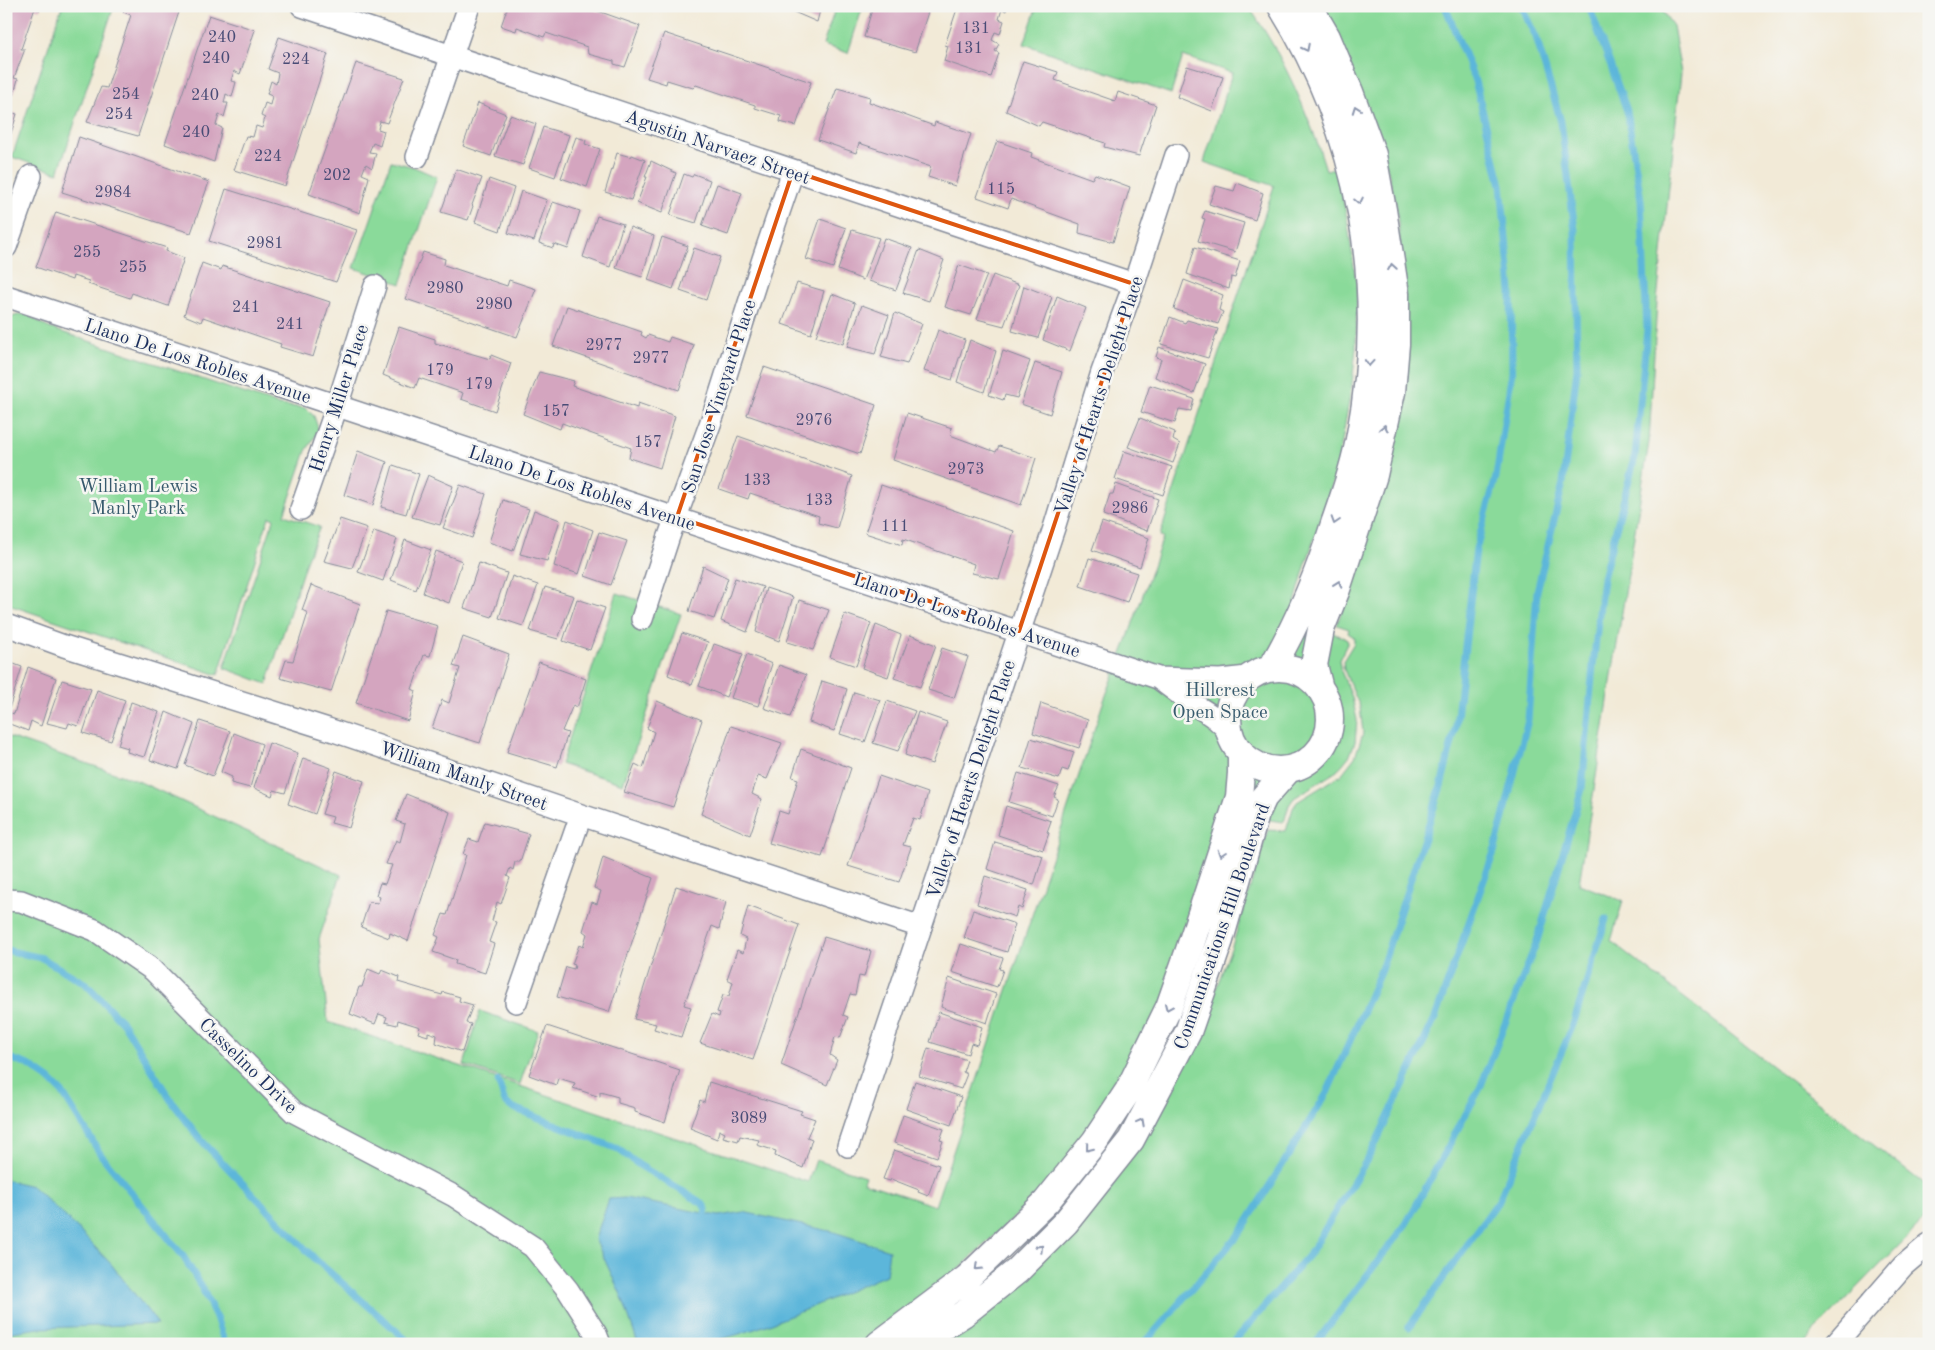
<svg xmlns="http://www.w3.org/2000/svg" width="1935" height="1350" viewBox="0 0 1935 1350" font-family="'Old Standard TT',serif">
<rect width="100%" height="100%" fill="#f6f6f2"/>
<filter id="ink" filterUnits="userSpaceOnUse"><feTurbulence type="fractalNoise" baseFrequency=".02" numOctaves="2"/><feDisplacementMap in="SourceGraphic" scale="10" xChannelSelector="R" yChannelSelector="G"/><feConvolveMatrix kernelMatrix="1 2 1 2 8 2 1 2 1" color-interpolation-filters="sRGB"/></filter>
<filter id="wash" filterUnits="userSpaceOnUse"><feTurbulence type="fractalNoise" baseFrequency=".0096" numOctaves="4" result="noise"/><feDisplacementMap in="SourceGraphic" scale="20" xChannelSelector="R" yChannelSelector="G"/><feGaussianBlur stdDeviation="1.12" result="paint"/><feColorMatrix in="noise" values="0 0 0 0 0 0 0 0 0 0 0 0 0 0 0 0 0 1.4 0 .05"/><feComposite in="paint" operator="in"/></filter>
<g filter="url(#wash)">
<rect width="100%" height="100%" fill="#f2ead7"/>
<!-- green -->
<path fill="#8ada9a" stroke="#52847c" d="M62,6H114L58,173L12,157Z
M836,6H863L848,53L823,45Z
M1037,6H1248C1281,51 1310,116 1326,170L1336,168L1347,218L1357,287L1356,348L1352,384L1337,470L1304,570L1291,617L1346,638L1348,642L1339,660L1341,671L1352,697L1357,720L1355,742L1350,755L1337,771L1294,798L1289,805L1284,822L1270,820L1256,814L1169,1007L1095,1141L879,1344H600L581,1313L586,1344H6V736L138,781L341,875L319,939L328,1022L808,1182L816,1160L865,1176L863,1182L935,1206L1103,703L1125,646L1163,537L1160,536L1173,493L1274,186L1204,162L1232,73L1183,56L1171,94L1024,44Z
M1322,6H1659L1673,26L1681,73L1657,301L1649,442L1579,884L1623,901L1611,941L1929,1188V1215L1812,1334L1805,1344H943L971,1325L1025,1281L1141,1144L1170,1095L1199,1034L1233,943L1268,830L1286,831L1293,808L1297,802L1341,775L1355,757L1363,733L1360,707L1344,670L1343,661L1354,643V637L1348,633L1349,629L1337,625L1385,477L1405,289L1396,204L1382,147Z
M391,161L414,167L437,177L401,284L354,268Z
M22,314L30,316L47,327L279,405L305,408L314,416L318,428L316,435L306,451L284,515L320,527L306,561L267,684L224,668L274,519L269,517L218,675L6,604V321L11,317Z
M617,593L681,614L623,784L561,764Z
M480,1011L538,1031L520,1084L464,1065Z"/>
<!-- water -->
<path fill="#5cb6da" stroke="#3c729c" d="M6,1180L32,1186L70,1221L111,1264L158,1324L39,1328L6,1333Z
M625,1198L719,1216L743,1212L834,1232L889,1250L886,1275C829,1299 762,1332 703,1343C685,1347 657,1344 638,1344L622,1297L595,1239L609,1199Z"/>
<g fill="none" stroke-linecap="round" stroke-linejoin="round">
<!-- stream -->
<path stroke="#5cb6da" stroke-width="7" d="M6,950L42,958L86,984L123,1023L170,1099L200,1139L315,1259L411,1344
M6,1057L29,1065L49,1079L62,1092L101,1155L183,1256L201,1286L216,1317L225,1344
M498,1081L505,1102L511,1107L618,1149L639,1165L702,1203L706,1209L704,1219
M1409,1327L1499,1200L1573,1025L1606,919
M1144,1344L1240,1233L1327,1093L1381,970L1441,786L1456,726L1476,549L1496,477L1512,371L1511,291L1501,185L1475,81L1445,6
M1232,1344L1311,1252L1371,1153L1435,1018L1495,849L1528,720L1537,591L1563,483L1577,369L1575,231L1561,122L1536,37L1521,6
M1315,1344L1406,1224L1480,1088L1537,941L1582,789L1593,666L1603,578L1635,457L1647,329L1641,200L1627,111L1589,6"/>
</g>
<g id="blocks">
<!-- building -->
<path fill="#d4a5bf" d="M6,6H41L40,10L35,8L21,49H25L14,78L18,79L14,94L6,92Z
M126,6H181L138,136L87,122L101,87L107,88L131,15L123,12Z
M413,6H425L424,10Z
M508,6H584L640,26L625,67L614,64V61L588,54L587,47L546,33L544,37L517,27L516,31L501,26Z
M780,6H821L817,22Z
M873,6H930L915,52L864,37Z
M958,6H1008L1006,11L1002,9L999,19L1004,21L1000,34L995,32L992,40L999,44L995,51L999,53L991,77L944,61L948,46L945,45Z
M209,15L255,30L240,74L234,71L231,81L236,82L232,97L226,94L224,103H228L224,117L219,115L216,125L222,128L214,162L165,144Z
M664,33L811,82L796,126L780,122L781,116L755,108V105L696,85L693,88L667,80L666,84L647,78Z
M279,37L328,54L285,186L234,170L246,136L253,137L256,126L262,128L265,118L261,116L265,103L270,105L272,96L267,94L271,81L276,84L278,73L268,69Z
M1023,61L1058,72L1055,80L1115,101L1118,92L1156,105L1139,156L1104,147L1105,143L1042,122L1039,126L1006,111Z
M356,63L404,78L387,123L380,121L378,129L384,131L380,146L373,143L369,152L376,153L372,168L366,164L362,174L369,177L360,213L309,194Z
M1187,66L1223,77L1212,111L1177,97Z
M837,88L870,97L869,102L934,126L935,122L971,134L955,186L928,177L931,167L859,143L856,153L818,140Z
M478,103L506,114L491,156L463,146Z
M6,111L17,114L7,146H6Z
M510,115L536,124L523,165L495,156Z
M543,127L569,135L555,177L529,168Z
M79,137L209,182L191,233L62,192Z
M576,137L586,140L585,144L600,149L587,187L561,178Z
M997,141L1032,153L1031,157L1092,179L1095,174L1130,187L1113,242L1079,233L1080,224L1011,199L1008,208L977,197Z
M617,153L631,157L632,155L645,160L631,200L605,192Z
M651,161L676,173L662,213L637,203L647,177H645Z
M456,169L482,178L472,205L473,206L468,220L441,212Z
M684,174L692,177L694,174L710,180L696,223L670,215Z
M489,179L514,188L500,231L475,222Z
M1237,183L1263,193L1255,220L1209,204L1216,186L1234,191Z
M717,184L742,193L728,235L702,226Z
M226,189L357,230L336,282L209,241Z
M521,191L547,200L534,241L508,233Z
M553,202L580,211L568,249L554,244L553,248L539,243Z
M1205,211L1244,223L1235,252L1198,241L1205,219L1202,218Z
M56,212L167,248L166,251L184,258L168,306L132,293L130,298L88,284L89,281L73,276L72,280L36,267Z
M597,216L623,224L610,267L583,257Z
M820,219L846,228L833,268L806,259Z
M630,227L654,236L642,277L616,268Z
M852,230L879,238L863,280L838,270Z
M662,237L688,246L673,289L648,280Z
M884,238L912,248L896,290L869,281Z
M1195,247L1240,261L1235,278L1231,277L1229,289L1187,274Z
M694,248L720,257L706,300L680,291Z
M919,250L944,260L929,301L903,293Z
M423,252L445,259L444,265L507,286L509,280L536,289L517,337L406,299Z
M202,263L221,270L222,266L330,302L313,357L280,347L281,344L203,317L201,322L184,315Z
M959,265L987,275L971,315L945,307Z
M993,275L1019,285L1004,326L977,319Z
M1184,280L1223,295L1219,310L1223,312L1218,324L1174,309Z
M797,283L824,291L811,334L782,324Z
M1024,286L1052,297L1038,338L1012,331Z
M832,294L855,303L843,344L816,336Z
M1057,296L1086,308L1070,351L1043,340Z
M862,305L889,315L875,354L847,347Z
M567,306L642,332L641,335L646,338L648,335L668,342L670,337L694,345L679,390L553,346Z
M895,313L922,324L907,364L881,357Z
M1170,317L1185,323L1187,320L1218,329L1208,358L1161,344Z
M399,327L435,339V343L490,359L491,355L511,363L495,411L461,399L463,393L419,378L415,388L383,375Z
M938,330L965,340L952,380L924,371Z
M970,340L996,351L984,392L957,382Z
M1159,347L1205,364L1194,393L1155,377L1161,359L1156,357Z
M1003,351L1030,361L1017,398L1005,395L1003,400L989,395Z
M1035,363L1062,372L1050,414L1021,404Z
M764,367L876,405L860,454L747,415Z
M539,372L574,381L572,386L637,408L638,403L675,416L660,468L629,458L631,448L562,423L560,429L523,414Z
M1150,385L1194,399L1191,411L1179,409L1175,423L1141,412Z
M907,413L952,428L950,435L996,452L999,446L1036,458L1021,505L893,460Z
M1140,418L1175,432L1173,440L1180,444L1173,463L1128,447Z
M738,436L852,476L837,528L818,523L819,516L750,493L748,499L719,489Z
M358,451L387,462L373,505L344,495Z
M1124,451L1172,467L1163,495L1115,479Z
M393,465L419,474L406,514L381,507Z
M428,475L453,486L440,525L412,517Z
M1116,484L1158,499L1147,531L1103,515L1110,494H1113Z
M460,485L486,494L472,538L443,528Z
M881,485L1014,531L999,579L972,573L974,564L903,539L902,545L865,533Z
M503,500L529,509L513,551L489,542Z
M534,510L560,520L547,561L520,554Z
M340,519L367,528L352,568L324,561Z
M567,520L593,530L579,574L554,566Z
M1102,522L1149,538L1140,567L1092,550Z
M374,531L397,539L383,581L358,572Z
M599,532L627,541L611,585L585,576Z
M405,540L431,550L416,590L391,580Z
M436,551L462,561L449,603L423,593Z
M1089,558L1137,573L1127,602L1080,586Z
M479,563L507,573L492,617L464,608Z
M703,566L728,578L714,619L689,611Z
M512,576L538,585L523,626L499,618Z
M735,578L763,587L747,632L721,621Z
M311,585L360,604L331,692L280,678L286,660L293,661L308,613L302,610Z
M545,587L574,596L558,639L530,631Z
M766,588L793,597L779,641L756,632Z
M577,599L605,608L590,650L563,641Z
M799,600L829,610L813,650L787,642Z
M386,611L438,626L430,656L424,655L412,689L416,691L408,721L356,703Z
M845,614L871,623L856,666L830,657Z
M876,625L901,635L888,677L862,668Z
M682,633L708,642L692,685L668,675Z
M910,635L936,645L920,687L894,678Z
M463,637L509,654L480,743L432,728L442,700L449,703L460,668L453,666Z
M714,644L743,654L726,697L699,686Z
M942,648L968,657L954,698L928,690Z
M747,654L772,664L758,706L731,698Z
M6,661L22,667L7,715H6Z
M539,662L586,679L577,708L573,705L562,731L568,733L557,767L507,752Z
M779,665L806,675L790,717L764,708Z
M28,667L56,678L41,726L31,721L28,731L7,723L11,713L14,714Z
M62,680L91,689L78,726L69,723L67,728L47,723Z
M822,681L847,689L834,731L809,722Z
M97,690L125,700L111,741L83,733Z
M854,692L880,700L865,742L840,734Z
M657,701L702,720L673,807L624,792L635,764L643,768L654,732L647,728Z
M887,701L915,711L898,751L873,743Z
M131,702L159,712L144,757L127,752L128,748L118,745Z
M1041,703L1088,720L1079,748L1033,733Z
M166,712L194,724L178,769L150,760Z
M918,712L947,722L932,764L905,755Z
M200,721L230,731L213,776L185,765Z
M731,726L782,743L767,779L758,776L752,794L762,799L750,835L701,814Z
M234,733L262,744L250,788L231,783L232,777L221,772Z
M1031,738L1074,752L1068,771L1062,769L1059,779L1022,768Z
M269,743L298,753L285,793L274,790L272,796L254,788Z
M801,749L851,768L822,857L769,843L779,811L788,814L798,779L792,777Z
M303,758L331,768L315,814L288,804Z
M336,771L364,781L349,828L331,823L333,817L322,814Z
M1018,773L1059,786L1054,797L1058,799L1052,816L1009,802Z
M879,776L928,793L920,820L913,818L903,845L911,847L899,882L848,866Z
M406,794L450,812L408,941L390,933L389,938L361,927L369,902L378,903L380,897L376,895L380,883L385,884L392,865L386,864L396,840L400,842L405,824L396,821Z
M1006,806L1051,821L1047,832L1049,833L1043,850L998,835Z
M485,822L529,834L520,862H515L513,870L510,868L507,876L510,878L501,904L497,902L492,921L496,922L489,942L494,944L485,973L455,964L456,960L433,952L439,937L435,935L443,914L447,915L466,855L463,854L469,839L478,842Z
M995,842L1043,856L1034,885L987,869Z
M603,857L653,878L609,1012L557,997L566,967L574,969L575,965L572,964L579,945L583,947L587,934L583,931L592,902L597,904L601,891L594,888Z
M985,876L1028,890L1022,909L1018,907L1015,917L977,904Z
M676,886L726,902L719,929L712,926L684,1005L691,1007L681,1037L654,1029L656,1024L634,1019Z
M748,906L799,925L753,1060L700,1043L712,1014L719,1017L720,1013L717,1012L723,995L729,996L733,982L727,979L737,950L743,953L746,939L740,936Z
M973,910L1015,924L1007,952L964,938Z
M824,937L871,951L864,977L859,976L855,995L850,994L843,1015L848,1017L840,1038L835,1037L830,1055L837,1060L827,1085L781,1065Z
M961,944L1003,958L999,969L1003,970L997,987L952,972Z
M368,969L380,974L382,970L399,977L398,982L442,995L443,992L460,997L459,1001L473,1005L466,1023L471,1024L462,1052L436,1043L437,1035L428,1032V1036L418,1033L420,1027L398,1020L397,1025L385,1022L387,1017L379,1014L375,1024L350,1014L359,987H362Z
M949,978L996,994L987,1023L941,1007Z
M939,1012L982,1027L977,1045L971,1043L968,1054L930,1042Z
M547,1026L680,1070L665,1122L635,1112V1108L618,1103V1097L600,1092V1097L573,1088L575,1083L558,1078L556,1085L529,1075Z
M928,1048L967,1060L963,1072L967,1074L961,1089L919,1076Z
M915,1081L961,1097L951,1125L906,1109Z
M709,1082L802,1111L800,1114L815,1119L807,1137L812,1139L803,1168L775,1156L776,1151L757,1145L759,1140L740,1136L738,1141L723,1137L725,1133L719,1130L717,1139L690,1128L700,1100L704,1102Z
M903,1115L944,1129L940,1140L943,1141L937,1157L894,1143Z
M894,1150L939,1165L928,1196L918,1192L919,1190L891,1179L890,1181L883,1179Z"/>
</g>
</g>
<g filter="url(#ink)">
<use href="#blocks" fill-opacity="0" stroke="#868c9a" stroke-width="1"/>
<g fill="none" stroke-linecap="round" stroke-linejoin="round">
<defs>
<path id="minor" d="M302,6L1134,284
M417,157L469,6
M6,247L31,176
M6,296L1158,678L1220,680L1248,677
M301,509L337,406L375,286
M642,619L668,539L713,416L763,259L793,171
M6,625L64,646L328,729L581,815L921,927
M1158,678C1169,686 1179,694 1190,702C1206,712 1219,718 1230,734
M6,900L21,901L95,930L153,970L294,1112L454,1196L533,1247L568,1290L596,1334L600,1344
M516,1002L581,815
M848,1146L1054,528L1102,372L1134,284L1176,155
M1835,1344L1903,1266L1929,1244"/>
<path id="tertiary" d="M1309,6L1327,37L1350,92L1373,155L1383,210L1396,294V344L1392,392L1374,475L1337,589L1321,629L1314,665L1320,689
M1272,667C1299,621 1319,572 1335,521C1345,493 1355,464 1360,434C1388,287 1361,133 1281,6
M1228 719a51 51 0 1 1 102 0a51 51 0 1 1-102 0Z
M879,1344L967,1278L1046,1202L1095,1141L1128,1091L1169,1007L1189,950L1239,797L1241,773V752
M916,1344L963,1314L1017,1271L1066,1222L1131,1140L1188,1032L1220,940L1256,814L1264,797L1288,770"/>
</defs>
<!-- minor casing -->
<use href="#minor" stroke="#868c9a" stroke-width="24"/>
<!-- tertiary casing -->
<use href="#tertiary" stroke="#868c9a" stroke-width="29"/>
<!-- minor -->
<use href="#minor" stroke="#fff" stroke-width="21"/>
<!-- tertiary -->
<use href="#tertiary" stroke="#fff" stroke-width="26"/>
</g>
<!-- one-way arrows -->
<defs><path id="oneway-chevron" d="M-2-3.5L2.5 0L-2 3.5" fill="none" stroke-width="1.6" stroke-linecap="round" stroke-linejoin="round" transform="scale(1.25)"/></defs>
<g stroke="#8d97ae">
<use href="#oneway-chevron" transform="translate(1306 48) rotate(63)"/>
<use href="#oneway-chevron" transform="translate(1356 109) rotate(-110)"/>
<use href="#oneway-chevron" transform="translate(1359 201) rotate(78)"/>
<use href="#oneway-chevron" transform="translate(1392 267) rotate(-99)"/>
<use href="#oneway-chevron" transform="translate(1369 363) rotate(95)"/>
<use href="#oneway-chevron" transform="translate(1384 428) rotate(-78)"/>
<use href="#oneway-chevron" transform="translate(1335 521) rotate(108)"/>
<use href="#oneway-chevron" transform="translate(1338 584) rotate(-71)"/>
<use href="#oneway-chevron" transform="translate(1221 853) rotate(108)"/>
<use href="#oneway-chevron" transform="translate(1168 1007) rotate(113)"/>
<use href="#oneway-chevron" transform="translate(1141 1122) rotate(-62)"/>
<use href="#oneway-chevron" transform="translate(1089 1148) rotate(129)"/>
<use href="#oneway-chevron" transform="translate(1040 1248) rotate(-45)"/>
<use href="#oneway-chevron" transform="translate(978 1267) rotate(136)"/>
</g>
</g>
<!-- marked area -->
<path fill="none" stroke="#de5710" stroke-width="4" stroke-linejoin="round" d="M793,171L1134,284L1019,631L677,517Z"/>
<g text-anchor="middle" stroke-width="5" stroke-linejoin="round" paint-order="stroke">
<!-- number labels -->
<g font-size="16" fill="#494c76">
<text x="976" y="33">131</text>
<text x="222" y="42">240</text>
<text x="969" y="53">131</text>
<text x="216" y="63">240</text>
<text x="296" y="64">224</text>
<text x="126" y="99">254</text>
<text x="205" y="100">240</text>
<text x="119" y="119">254</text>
<text x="196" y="137">240</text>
<text x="268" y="161">224</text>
<text x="337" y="180">202</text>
<text x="1001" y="194">115</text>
<text x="113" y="197">2984</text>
<text x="265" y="248">2981</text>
<text x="87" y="257">255</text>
<text x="133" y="272">255</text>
<text x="445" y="293">2980</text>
<text x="494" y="309">2980</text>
<text x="246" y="312">241</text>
<text x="290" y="329">241</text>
<text x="604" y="350">2977</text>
<text x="651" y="363">2977</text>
<text x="440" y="375">179</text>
<text x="479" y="389">179</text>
<text x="556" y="416">157</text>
<text x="814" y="425">2976</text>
<text x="648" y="447">157</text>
<text x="966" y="474">2973</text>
<text x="757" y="485">133</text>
<text x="819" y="505">133</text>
<text x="1130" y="513">2986</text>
<text x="895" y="531">111</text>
<text x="749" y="1123">3089</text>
</g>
<!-- street labels -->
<g font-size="19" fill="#1b2f5e" stroke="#f6f6f2">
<text transform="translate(718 146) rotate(19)" y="7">Agustin Narvaez Street</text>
<text transform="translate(198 360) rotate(18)" y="7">Llano De Los Robles Avenue</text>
<text transform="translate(1098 395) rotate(-72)" y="7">Valley of Hearts Delight Place</text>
<text transform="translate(718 396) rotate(-72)" y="7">San Jose Vineyard Place</text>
<text transform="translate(338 398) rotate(-72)" y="7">Henry Miller Place</text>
<text transform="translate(582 487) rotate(18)" y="7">Llano De Los Robles Avenue</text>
<text transform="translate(967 614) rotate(18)" y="7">Llano De Los Robles Avenue</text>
<text transform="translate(464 775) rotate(19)" y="7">William Manly Street</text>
<text transform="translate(970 779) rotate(-72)" y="7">Valley of Hearts Delight Place</text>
<text transform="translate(1221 926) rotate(-71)" y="7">Communications Hill Boulevard</text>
<text transform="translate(249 1065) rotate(44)" y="7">Casselino Drive</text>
</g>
<!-- park labels -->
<g font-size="19" fill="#375a6d" stroke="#f6f6f2">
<text x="138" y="492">William Lewis<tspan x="138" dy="22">Manly Park</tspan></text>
<text x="1220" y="696">Hillcrest<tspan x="1220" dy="22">Open Space</tspan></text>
</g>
</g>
<!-- margin -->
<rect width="1935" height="1350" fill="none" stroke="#f6f6f2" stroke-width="25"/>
</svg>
